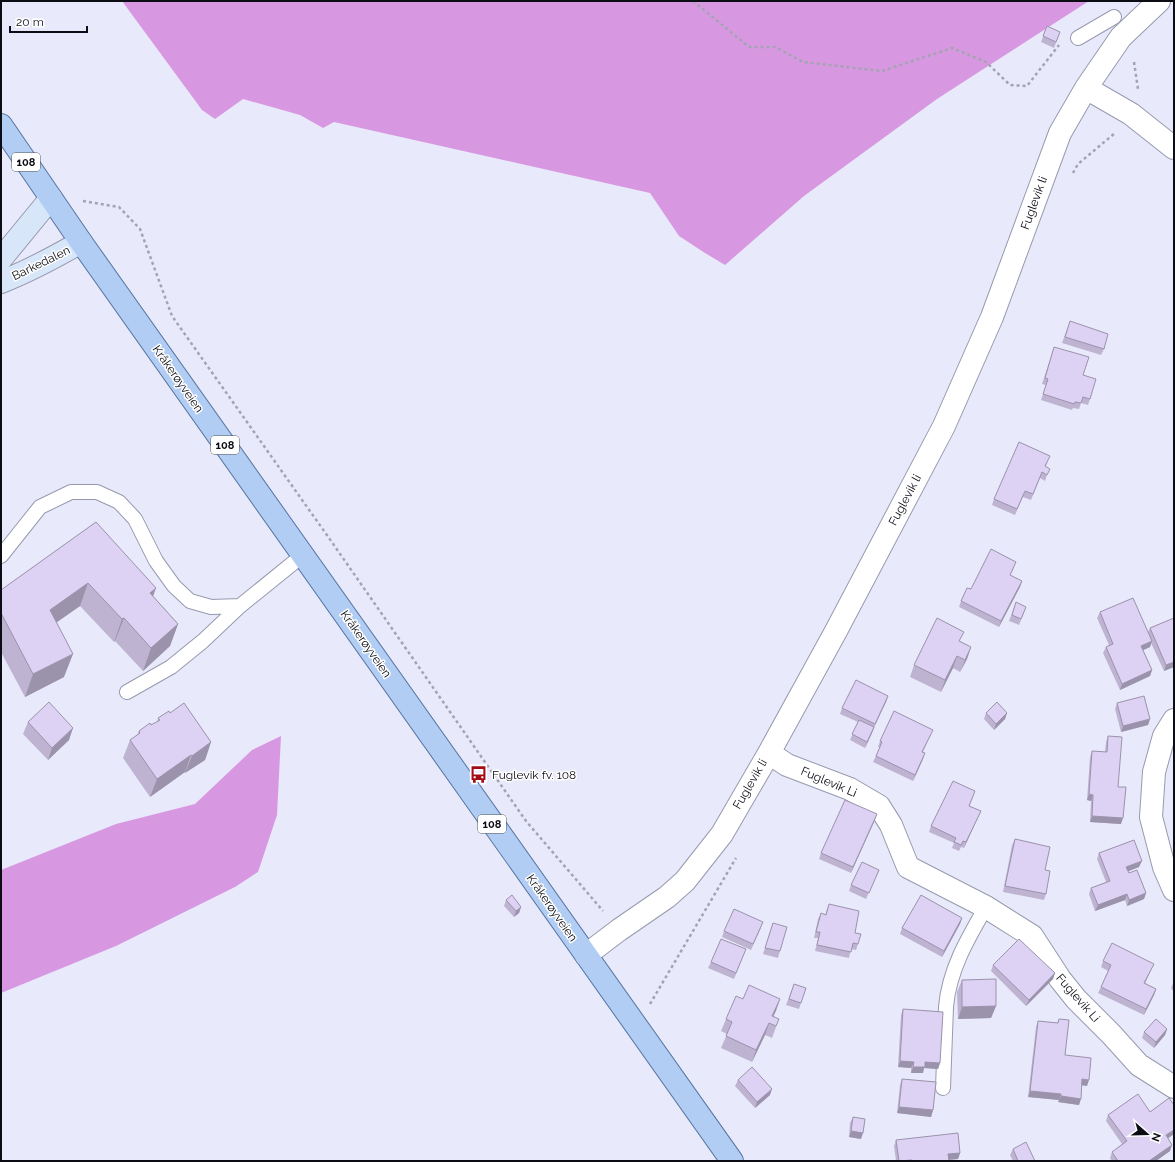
<svg xmlns="http://www.w3.org/2000/svg" width="1175" height="1162" viewBox="0 0 1175 1162" font-family="Raleway,sans-serif">
<rect width="100%" height="100%" fill="#e8eafb"/>
<!-- forest -->
<path fill="#d898e1" d="M122,1H1089L937,99L804,196L725,265L705,253L679,236L650,193L334,122L323,128L300,115L243,99L215,119L202,110Z
M281,736L277,815L258,872L235,887L116,946L1,993V870L116,824L195,804L252,750Z"/>
<g fill="none" stroke-linecap="round" stroke-linejoin="round">
<defs>
<path id="lane" d="M1078,38L1114,17
M1,556L40,507L71,492H97L119,502L135,519L156,561L174,586L190,601L211,607L240,606
M127,692L171,667L203,641L240,606L303,555
M943,1088L946,1007C949,970 968,938 986,907"/>
<path id="street" d="M1086,88L1131,114L1174,148
M1174,720L1164,736L1154,772L1151,817L1164,867L1174,890
M769,753L787,765L850,789L879,806L891,825L908,867L986,907L1032,936L1060,979L1076,999L1111,1034L1139,1065L1174,1087
M586,955L619,930L667,897L685,881L722,834L769,753L836,631L944,426L992,317L1060,133L1086,88L1121,37L1159,1"/>
<path id="secondary" d="M1,259L51,198
M1,282C29,271 55,257 81,242"/>
<path id="primary" d="M1,125L81,242L732,1161"/>
</defs>
<!-- lane casing -->
<use href="#lane" stroke="#979aae" stroke-width="16"/>
<!-- street casing -->
<use href="#street" stroke="#979aae" stroke-width="24"/>
<!-- secondary casing -->
<use href="#secondary" stroke="#979aae" stroke-width="24"/>
<!-- primary casing -->
<use href="#primary" stroke="#5674a1" stroke-width="24"/>
<!-- path -->
<path stroke="#a3a4b2" stroke-width="2.5" stroke-dasharray="3 3" stroke-linecap="butt" d="M693,1L749,47H775L803,62L882,71L952,48L986,62L1010,85L1027,86L1059,45
M1134,62L1138,89
M1073,173L1078,164L1115,133
M83,201L119,207L140,229L172,316L329,538L526,821L603,911
M1,209H2
M650,1004L736,858"/>
<!-- lane -->
<use href="#lane" stroke="#fff" stroke-width="14"/>
<!-- street -->
<use href="#street" stroke="#fff" stroke-width="22"/>
<!-- secondary -->
<use href="#secondary" stroke="#d8e6fa" stroke-width="22"/>
<!-- primary -->
<use href="#primary" stroke="#b2cdf4" stroke-width="22"/>
</g>
<!-- wall -->
<path fill="#beb4d2" d="M1047,26L1060,32L1054,48L1041,42Z
M1070,321L1104,349L1101,355L1062,343Z
M1054,347L1083,375L1090,399L1088,405L1081,403L1079,409L1073,408L1072,410L1041,400L1046,385L1042,384Z
M1048,462L1045,467L1047,475L1045,481L1040,478L1031,500L1023,497L1015,515L992,505L994,499Z
M96,522L153,596L178,624L170,646L143,671L115,641L114,642L80,606L56,623L64,677L25,697L1,652V590Z
M1014,568L1010,575L1022,581L1020,587L999,627L959,607L961,601L971,589Z
M1016,602L1024,613L1019,625L1009,621Z
M1100,612L1148,632L1150,628L1174,618V667L1164,671L1151,643L1150,647L1143,650L1152,670L1150,676L1120,690L1103,653L1106,647L1109,645L1097,618Z
M960,641L971,647L967,659L960,672L953,668L941,692L910,677L914,665Z
M888,696L886,702L865,748L850,740L858,722L840,714L842,708Z
M1117,703L1150,719L1148,725L1121,732L1115,709Z
M170,713L211,742L205,760L185,773V772L150,797L123,758L130,740L137,735L139,731L157,722L158,718Z
M986,713H1007L1005,719L994,730L984,719Z
M28,722L69,740L48,760L23,734Z
M930,736L923,752V759L913,781L873,762L880,747H878L880,741Z
M1108,736L1118,787L1121,824L1090,822L1091,801L1087,800L1090,757L1092,751L1105,752L1106,742Z
M973,797L969,806L981,811L964,848L961,847L959,851L952,848L954,843L929,832L931,826Z
M877,814L851,873L819,859L821,853Z
M1015,839L1045,870L1046,894L1044,900L1003,892L1012,845Z
M1099,853L1139,867L1128,871L1129,873L1146,893L1144,899L1127,906L1125,900L1095,911L1089,894L1091,888L1106,882L1097,859Z
M879,870L866,899L849,891L851,885Z
M506,900L521,907L519,913L514,917L504,906Z
M829,904L855,933L858,944L856,950L851,949L849,958L815,951L818,938H814L818,919L821,913L825,915Z
M962,918L960,924L942,957L900,934L902,928Z
M773,923L780,951L778,958L763,954Z
M761,928L751,950L722,937L724,931Z
M746,949L734,979L708,968L711,962Z
M1103,961L1154,964L1151,970L1145,983L1156,989L1154,995L1144,1015L1098,993L1101,987L1108,971L1101,967Z
M993,965L1055,973L1053,979L1026,1006L991,971Z
M962,980L996,1006L991,1018L958,1019L957,992Z
M1174,981V992L1171,988Z
M794,984L806,988L799,1009L786,1005Z
M743,999H780L773,1016L779,1019L772,1038L765,1035L752,1062L721,1048L727,1034L721,1031L726,1019Z
M903,1009L940,1063L938,1069L924,1068L923,1073H911V1068L898,1067L901,1015Z
M1059,1019L1065,1055L1087,1086L1082,1085L1079,1105L1058,1102L1059,1100L1028,1097L1036,1027L1038,1021L1057,1023Z
M1167,1029L1165,1035L1154,1048L1142,1038L1144,1032Z
M902,1079L933,1110L931,1117L897,1113L900,1085Z
M738,1080L770,1095L755,1108L735,1086Z
M1174,1105V1134L1168,1138L1170,1151L1156,1161H1112L1110,1158L1112,1152L1122,1144L1106,1121L1108,1115L1150,1112Z
M853,1117L861,1139L849,1137L850,1123Z
M896,1140L960,1153L958,1159L949,1160V1161H896L894,1146Z
M1013,1149L1035,1161H1013L1010,1155Z"/>
<!-- shaded-wall -->
<path fill="#9b92ab" d="M1022,581L1020,587L999,627L1001,621Z
M88,583L80,606L41,633L50,610Z
M156,588L148,611L150,593Z
M124,618L115,641L114,642L122,619Z
M178,624L170,646L143,671L151,648Z
M1152,641L1150,647L1139,652L1141,646Z
M971,647L967,659L960,672L965,660Z
M73,654L64,677L25,697L33,674Z
M957,656L953,668L941,692L945,680Z
M1174,662V667L1164,671L1166,665Z
M1152,670L1150,676L1120,690L1122,684Z
M888,696L886,702L872,730L875,724Z
M1007,713L1005,719L994,730L996,724Z
M1150,719L1148,725L1121,732L1123,726Z
M874,727L872,733L865,748L867,742Z
M73,728L69,740L48,760L52,748Z
M211,742L205,760L185,773L192,756Z
M925,753L923,759L913,781L915,775Z
M191,755L185,772L150,797L157,779Z
M1089,794L1093,795L1091,801L1087,800Z
M981,811L978,817L964,848L966,842Z
M877,814L875,820L851,873L853,867Z
M1092,816L1123,818L1121,824L1090,822Z
M1142,861L1139,867L1124,873L1126,867Z
M1146,893L1144,899L1127,906L1129,900Z
M1127,894L1125,900L1095,911L1098,905Z
M521,907L519,913L514,917L516,911Z
M962,918L960,924L942,957L944,951Z
M1154,964L1151,970L1142,989L1144,983Z
M1055,973L1053,979L1026,1006L1029,1000Z
M1156,989L1154,995L1144,1015L1146,1009Z
M780,999L776,1011L770,1023L772,1016Z
M996,1006L991,1018L958,1019L962,1007Z
M769,1023L765,1035L752,1062L756,1050Z
M1167,1029L1165,1035L1154,1048L1156,1042Z
M900,1061L914,1062L911,1068L898,1067Z
M925,1062L940,1063L938,1069L924,1068L923,1073H911L913,1067Z
M1082,1079L1089,1080L1087,1086L1080,1085Z
M772,1089L770,1095L755,1108L757,1102Z
M1030,1091L1061,1094L1059,1100L1028,1097Z
M1061,1096L1081,1099L1079,1105L1058,1102Z
M899,1107L933,1110L931,1117L897,1113Z
M1174,1130V1134L1164,1141L1166,1135Z
M851,1131L863,1133L861,1139L849,1137Z
M1172,1145L1170,1151L1156,1161H1149Z
M960,1153L958,1159L946,1160L948,1154Z"/>
<!-- building -->
<path fill="#ddd1f4" stroke="#9b92ab" d="M1047,26L1060,32L1056,42L1043,36Z
M1070,321L1108,334L1104,349L1065,337Z
M1054,347L1089,357L1083,375L1096,379L1090,399L1083,397L1081,403L1075,402L1074,404L1043,394L1048,379L1045,378Z
M1019,442L1050,456L1045,466L1050,469L1047,475L1042,472L1033,494L1025,491L1017,509L994,499Z
M96,522L156,588L150,593L178,624L151,648L124,618L122,619L88,583L50,610L73,654L33,674L1,613V590Z
M991,549L1016,562L1010,575L1022,581L1001,621L961,601L967,588L971,589Z
M1133,598L1152,641L1141,646L1152,670L1122,684L1106,647L1113,644L1100,612Z
M1016,602L1026,607L1021,619L1012,615Z
M937,618L964,632L959,641L971,647L965,660L957,656L945,680L914,665Z
M1174,618V662L1166,665L1150,628Z
M856,680L888,696L875,724L842,708Z
M1144,696L1150,719L1123,726L1117,703Z
M49,702L73,728L52,748L28,722Z
M997,702L1007,713L996,724L986,713Z
M184,703L211,742L192,756L191,755L157,779L130,740L140,733L139,731L150,723L151,725L160,720L158,718L169,711L170,713Z
M894,711L933,730L922,752L925,753L915,775L876,756L882,742L880,741Z
M859,720L874,727L867,742L852,734Z
M1108,736L1122,737L1118,787H1126L1123,818L1092,816L1093,795L1089,794L1092,751L1107,752Z
M953,781L975,791L969,806L981,811L966,842L963,841L961,845L954,842L956,838L931,826Z
M845,800L877,814L853,867L821,853Z
M1015,839L1050,847L1045,870L1050,871L1046,894L1005,886Z
M1134,840L1142,861L1126,867L1129,873L1137,870L1146,893L1129,900L1127,894L1098,905L1091,888L1110,881L1099,853Z
M862,862L879,870L869,893L851,885Z
M512,895L521,907L516,911L506,900Z
M921,895L962,918L944,951L902,928Z
M829,904L859,911L855,933L861,934L858,944L853,943L851,952L817,945L820,932H816L821,913L826,915Z
M734,909L763,922L753,944L724,931Z
M773,923L787,927L780,951L765,948Z
M721,939L746,949L736,973L711,962Z
M1019,939L1055,973L1029,1000L993,965Z
M1112,943L1154,964L1144,983L1156,989L1146,1009L1101,987L1111,965L1103,961Z
M996,979V1006L962,1007V980Z
M794,984L806,988L801,1003L789,999Z
M749,985L780,999L772,1016L779,1019L776,1026L769,1023L756,1050L726,1036L732,1022L726,1019L736,996L743,999Z
M903,1009L943,1012L940,1063L925,1062V1067H913L914,1062L900,1061Z
M1059,1019L1069,1020L1065,1055L1091,1058L1089,1080L1082,1079L1081,1099L1061,1096V1094L1030,1091L1038,1021L1058,1023Z
M1156,1019L1167,1029L1156,1042L1144,1032Z
M752,1067L772,1089L757,1102L738,1080Z
M902,1079L936,1082L933,1110L899,1107Z
M1138,1094L1150,1112L1169,1098L1174,1105V1130L1166,1135L1172,1145L1149,1161H1118L1112,1152L1127,1141L1108,1115Z
M853,1117L865,1119L863,1133L851,1131Z
M958,1133L960,1153L948,1154L949,1161H912V1160L899,1161L896,1140Z
M1026,1142L1035,1161H1018L1013,1149Z"/>
<!-- icons -->
<defs>
<symbol id="bus-bare" viewBox="-9 -9 18 18"><path d="M-5-6H5V4H4V6H2V4H-2V6H-4V4H-5ZM-3.5-4V0h7V-4ZM-3.5 1.2v1.5H-2V1.2ZM2 1.2v1.5H3.5V1.2Z" fill="#a40c15" stroke="#fff" stroke-width="2.5" paint-order="stroke"/></symbol>
</defs>
<g fill-rule="evenodd">
<use href="#bus-bare" x="466" y="762" width="25" height="25"/>
</g>
<g text-anchor="middle" stroke-width="3" stroke-linejoin="round" paint-order="stroke">
<!-- shield labels -->
<g fill="#fff" stroke="#55565a" stroke-width="1">
<rect x="12" y="153" width="28" height="18" rx="3"/>
<rect x="211" y="436" width="28" height="18" rx="3"/>
<rect x="478" y="815" width="28" height="18" rx="3"/>
</g>
<g font-size="11" font-weight="bold" fill="#0c0d14">
<text x="26" y="166">108</text>
<text x="225" y="449">108</text>
<text x="492" y="828">108</text>
</g>
<!-- street labels -->
<g font-size="12" fill="#0c0d14" stroke="#fff">
<text transform="translate(1034 203) rotate(-70)" y="4">Fuglevik li</text>
<text transform="translate(41 263) rotate(-26)" y="4">Barkedalen</text>
<text transform="translate(178 379) rotate(55)" y="4">Kråkerøyveien</text>
<text transform="translate(905 500) rotate(-62)" y="4">Fuglevik li</text>
<text transform="translate(366 644) rotate(55)" y="4">Kråkerøyveien</text>
<text transform="translate(829 782) rotate(23)" y="4">Fuglevik Li</text>
<text transform="translate(750 784) rotate(-60)" y="4">Fuglevik li</text>
<text transform="translate(552 908) rotate(55)" y="4">Kråkerøyveien</text>
<text transform="translate(1078 998) rotate(49)" y="4">Fuglevik Li</text>
</g>
<!-- poi labels -->
<g font-size="12" fill="#0c0d14" stroke="#fff" text-anchor="start">
<text x="492" y="779">Fuglevik fv. 108</text>
</g>
</g>
<!-- border -->
<rect width="1175" height="1162" fill="none" stroke="#0c0d14" stroke-width="4"/>
<!-- north arrow -->
<g transform="translate(1147 1134) rotate(110)" stroke="#ffffff" stroke-width="3" paint-order="stroke">
<path d="M0-3L7 15L0 10L-7 15Z" fill="#0c0d14"/>
<text y="-6" font-size="11" font-weight="bold" text-anchor="middle" fill="#0c0d14">N</text>
</g>
<!-- scale -->
<path d="M10 26v6h77v-6" fill="none" stroke="#0c0d14" stroke-width="2"/>
<text x="16" y="26" font-size="12" fill="#0c0d14" stroke="#ffffff" stroke-width="3" paint-order="stroke">20 m</text>
</svg>
